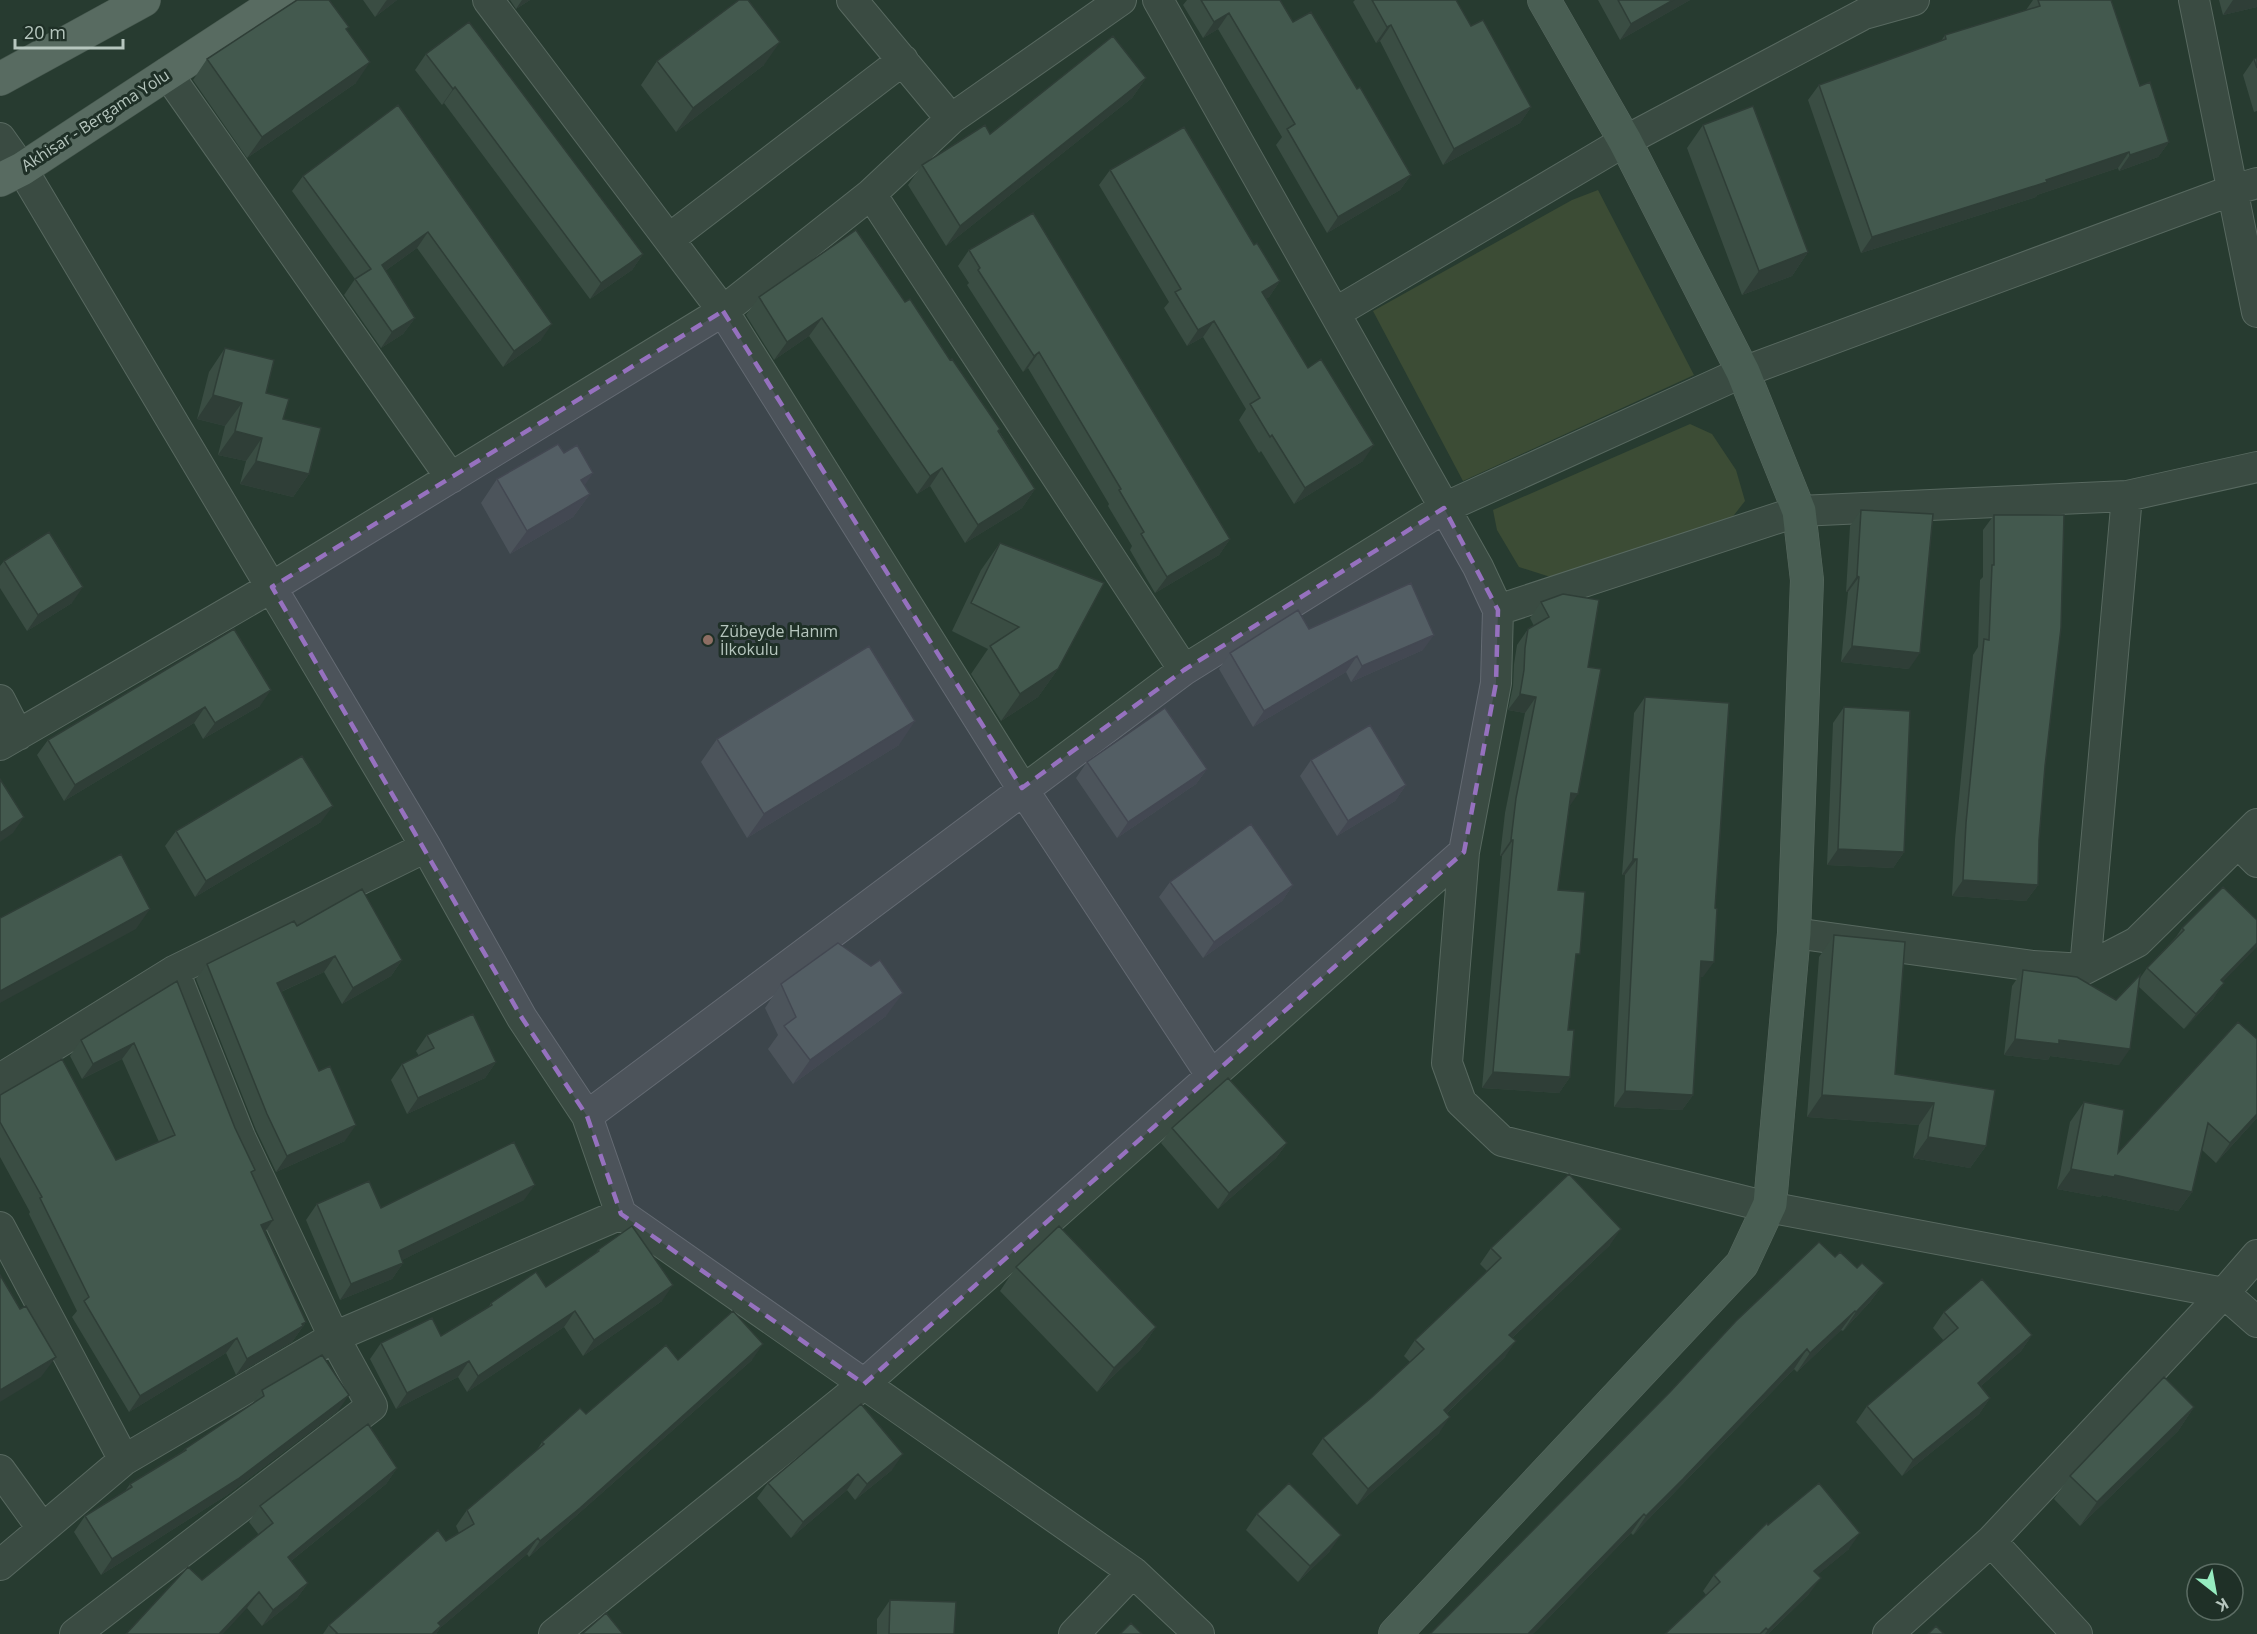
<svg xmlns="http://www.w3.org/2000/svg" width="2257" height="1634" viewBox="0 0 2257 1634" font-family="'Open Sans',sans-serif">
<rect width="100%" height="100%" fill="#273b30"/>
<!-- green -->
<path fill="#3c4c35" d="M1598,190L1694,375L1463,481L1373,311L1572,200Z
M1690,424L1712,434L1736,470L1745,501L1727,524L1566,582L1519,567L1497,530L1493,510Z"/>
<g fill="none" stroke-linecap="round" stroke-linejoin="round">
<defs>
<path id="street" d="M488,0L723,311L1022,788L1211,1075
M852,0L951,119
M1158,0L1478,567L1498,610L1496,683L1464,852L1447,1063L1461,1102L1502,1141L1768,1207L2224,1293L2257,1322
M2194,0L2257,312
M167,73L451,478
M0,138L22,169L426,847L522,1018L587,1116L621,1214L1133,1572L1199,1634
M871,194L1184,670
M669,239L903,60
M1335,313L1625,141L1864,14L1914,0
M1498,610L1799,511L2127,496L2257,467
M0,700L18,735
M0,745L272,587L723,311L871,194L951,119L1121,0
M2238,843L2257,862
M1794,933L2033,966L2085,969L2137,942L2257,824
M2085,969L2127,496
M0,1079L174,971L426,847
M587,1116L1184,670L1444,508L1743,372L2233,190L2257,183
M0,1227L124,1460
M0,1470L42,1528
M1991,1541L2077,1634
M0,1565L124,1460L334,1337L621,1214
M75,1634L372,1406L334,1337L240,1137L174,971
M554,1634L864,1384L1464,852
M1074,1634L1133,1572
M1888,1634L1991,1541L2224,1293L2257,1255"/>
<path id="secondary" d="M1395,1634L1742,1264L1770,1204L1794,933L1807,580L1799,511L1743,372L1625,141L1544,0"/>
<path id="primary" d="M0,79L144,0
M0,180L22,169L280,0"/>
</defs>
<!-- street casing -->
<use href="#street" stroke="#586960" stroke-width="32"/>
<!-- secondary casing -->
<use href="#secondary" stroke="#586960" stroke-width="34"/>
<!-- primary casing -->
<use href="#primary" stroke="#46574e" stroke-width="34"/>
<!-- street -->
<use href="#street" stroke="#3a4b42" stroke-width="30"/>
<!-- secondary -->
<use href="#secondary" stroke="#495e53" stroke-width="33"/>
<!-- primary -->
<use href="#primary" stroke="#586b61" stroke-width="33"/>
</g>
<!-- wall -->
<path fill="#3a4d43" d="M363,0H397L375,17Z
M510,0H530L516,9Z
M1187,0H1280L1293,22L1357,89L1411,175L1400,190L1327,233L1276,145L1282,137L1218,29L1203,38L1183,5Z
M1355,0H1456L1471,26L1531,107L1520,123L1443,165L1380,41L1376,43L1353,2Z
M1598,0H1690L1620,40Z
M2033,0H2111L2140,86L2169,142L2158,157L2119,171L2118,168L2037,195L2036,197L1861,253L1808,100L1819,85L1941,41L1945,35L2026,10Z
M2219,0H2257V7L2223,15Z
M426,54L643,254L632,270L590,299L444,103L442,105L415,70Z
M2257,58V111L2254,112L2243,75L2254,59Z
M207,59L356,83L247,158L193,80Z
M657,61L764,65L676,132L641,85Z
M1146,78L1132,98L946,246L908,185L922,165L990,134Z
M398,105L541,340L503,367L417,248L385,271L415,318L403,334L381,348L344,295L355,279L292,191L303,176Z
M1703,125L1808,252L1792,276L1742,295L1687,148Z
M1110,170L1254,245L1280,281L1269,297L1266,299L1363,461L1294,504L1261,451L1259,453L1239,420L1246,409L1203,337L1187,346L1164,308L1169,302L1099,185Z
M969,250L1230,539L1219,555L1155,593L1130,550L1132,546L1108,506L1109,504L1028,368L1023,372L967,285L969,283L958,266Z
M759,297L905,302L950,360L1000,429L999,431L1035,489L1022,508L965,543L930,486L917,494L809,336L774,360L746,315Z
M225,348L266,393L283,419L309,474L293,497L240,484L246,461L218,455L225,426L197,419L209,372Z
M497,479L585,486L590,494L573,517L510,554L481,503Z
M1861,510L1909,669L1841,662L1848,592H1846L1850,526Z
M1994,515L2045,766L2039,840L2038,885L2026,901L1952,896L1955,839L1973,655L1978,647L1980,580L1983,577V530Z
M1000,543L1058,669L1038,697L1001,721L971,674L988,649L952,631L981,570Z
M4,561L72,603L27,631L0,588V566Z
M1541,602L1588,667L1558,890L1575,962L1568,1030L1570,1077L1559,1093L1482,1088L1502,856H1500L1505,813L1525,713L1508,710L1513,686L1514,664L1517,645L1528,629L1534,626L1530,618Z
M234,629L260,706L203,739L194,723L64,801L37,755L48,740Z
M1423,650L1351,682L1346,672L1253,727L1219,669L1230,653Z
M1645,697L1703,977H1700L1693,1095L1682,1110L1614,1107L1625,875H1622L1634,713Z
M1844,707L1904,852L1893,868L1827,865L1833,723Z
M717,739L899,745L747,838L701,762Z
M1311,760L1406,785L1395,801L1337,836L1300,776Z
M1087,762L1207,769L1196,784L1117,838L1076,778Z
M321,822L195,897L165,846L176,831Z
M1170,882L1293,885L1282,901L1203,958L1159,897Z
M297,926L402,960L391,976L342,1004L324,972L281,992L345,1141L276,1172L256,1130L196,979L207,964Z
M2182,928L2223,983L2213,999L2184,1029L2139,987L2119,1065L2050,1056L2048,1060L2004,1055L2012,986L2023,970L2116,1000L2140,978L2147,968L2176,937Z
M1834,935L1895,1074L1995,1090L1986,1146L1970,1168L1913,1158L1919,1125L1807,1117L1819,957Z
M177,981L235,1128L255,1170L252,1175L273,1220L265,1232L306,1322L292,1342L236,1375L226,1353L129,1412L72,1317L77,1311L29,1214L30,1212L0,1157V1095L116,1160L159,1142L122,1059L82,1079L70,1056L81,1040Z
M781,984L886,1016L793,1084L768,1049L778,1035L765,1008Z
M427,1035L496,1062L485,1078L407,1114L391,1080L402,1064L419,1056L416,1051Z
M2257,1039V1118L2216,1163L2202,1150L2192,1192L2178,1211L2102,1195L2100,1197L2057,1189L2070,1122L2084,1102L2118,1153Z
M1172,1128L1287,1143L1276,1158L1218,1209L1161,1143Z
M524,1200L402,1260L403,1263L392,1279L340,1300L306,1220L317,1204L381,1208Z
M1610,1245L1512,1338L1505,1357L1447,1413L1439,1433L1357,1505L1312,1454L1323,1438L1371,1398L1410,1362L1404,1356L1415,1340L1487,1271L1480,1264L1491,1248Z
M598,1250L662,1301L583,1356L564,1327L467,1392L458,1377L396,1409L370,1359L381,1343L441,1336L488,1308L491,1303L546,1287L595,1254Z
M1835,1257L1857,1268L1884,1283L1870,1302L1843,1331L1841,1330L1797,1372L1794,1369L1669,1498L1633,1535L1631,1533L1533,1634Z
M1016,1267L1156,1327L1140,1350L1097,1392L1000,1291Z
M1944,1312L2032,1335L2021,1351L1981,1386L1990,1398L1979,1414L1902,1476L1856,1422L1867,1406L1944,1341L1933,1328Z
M678,1360H752L568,1523L529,1557L527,1554L440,1628L436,1634H323L329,1625L446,1541L459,1533L456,1526L467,1510L535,1453L542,1442L586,1414Z
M262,1390L338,1411L227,1495L101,1575L74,1532L85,1516L125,1491L130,1484L182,1452L185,1449L252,1404Z
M2194,1407L2178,1431L2080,1526L2054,1499L2070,1476Z
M397,1468L386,1484L291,1561L308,1583L297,1598L262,1626L247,1608L259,1535L249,1522L260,1506Z
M892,1470L855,1500L847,1490L791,1538L757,1498L768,1483Z
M1257,1514L1330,1551L1298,1582L1246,1530Z
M1768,1525L1849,1549L1817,1575L1809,1594L1768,1634H1665L1706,1595L1703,1591L1714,1575Z
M890,1600L954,1634H877V1619Z"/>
<!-- shaded-wall -->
<path fill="#2f3e37" d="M387,0H397L375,17L386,1Z
M522,0H530L516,9Z
M1673,0H1690L1620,40L1631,24Z
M2233,0H2257V7L2223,15Z
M1229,13L1218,29L1203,38L1214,22Z
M1391,25L1380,41L1376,43L1387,27Z
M780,42L764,65L676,132L693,108Z
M370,62L356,83L247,158L262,137Z
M1146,78L1132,98L946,246L960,226Z
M455,87L444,103L442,105L453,89Z
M1531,107L1520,123L1443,165L1454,149Z
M2169,142L2158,157L2119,171L2130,155Z
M2129,152L2118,168L2037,195L2036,197L1861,253L1872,237Z
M1411,175L1400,190L1327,233L1338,217Z
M428,232L417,248L371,281L382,265Z
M1808,252L1792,276L1742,295L1759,271Z
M643,254L632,270L590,299L601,283Z
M1280,281L1269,297L1251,308L1262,292Z
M415,318L403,334L381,348L392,332Z
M822,318L809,336L774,360L787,342Z
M1214,321L1203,337L1187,346L1198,330Z
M552,324L541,340L503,367L514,351Z
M1039,352L1028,368L1023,372L1034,356Z
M213,395L242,403L225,426L197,419Z
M235,431L262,438L246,461L218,455Z
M1374,445L1363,461L1294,504L1305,488Z
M256,461L309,474L293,497L240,484Z
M942,468L930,486L917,494L930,476Z
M593,473L577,497L581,480Z
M1035,489L1022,508L965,543L978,525Z
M590,494L573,517L510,554L527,531Z
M1230,539L1219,555L1155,593L1167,577Z
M1857,576L1859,577L1848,592H1846Z
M83,587L72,603L27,631L38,615Z
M1434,635L1423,650L1351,682L1362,666Z
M1852,646L1920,653L1909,669L1841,662Z
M1357,656L1346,672L1253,727L1264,711Z
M1058,669L1038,697L1001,721L1020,694Z
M271,690L260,706L203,739L215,723Z
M1520,694L1536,697L1525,713L1508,710Z
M205,707L194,723L64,801L75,785Z
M915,721L899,745L747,838L764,814Z
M1207,769L1196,784L1117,838L1128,822Z
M1406,785L1395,801L1337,836L1348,821Z
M1571,793L1578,794L1567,810Z
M333,806L321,822L195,897L206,881Z
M24,817L13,833L0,842V833Z
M1511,840H1513L1502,856H1500Z
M1838,849L1904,852L1893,868L1827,865Z
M1633,859H1637L1625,875H1622Z
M1963,880L2038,885L2026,901L1952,896Z
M1293,885L1282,901L1203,958L1214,942Z
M150,909L136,929L0,1003V991Z
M2257,943V947L2209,996L2221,980Z
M335,956L324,972L265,999L277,983Z
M402,960L391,976L342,1004L353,988Z
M1701,961L1714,962L1703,977H1690Z
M2224,983L2213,999L2184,1029L2196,1014Z
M903,993L886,1016L793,1084L810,1060Z
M2015,1039L2059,1040L2130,1049L2119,1065L2050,1056L2048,1060L2004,1055Z
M134,1043L122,1059L82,1079L93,1064Z
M496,1062L485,1078L407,1114L418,1098Z
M1493,1072L1570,1077L1559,1093L1482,1088Z
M1625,1091L1693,1095L1682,1110L1614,1107Z
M1822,1095L1934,1103L1919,1125L1807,1117Z
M2257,1114V1118L2216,1163L2230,1143Z
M356,1125L345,1141L276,1172L287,1156Z
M1928,1137L1986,1146L1970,1168L1913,1158Z
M1287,1143L1276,1158L1218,1209L1229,1193Z
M2071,1169L2115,1175L2192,1192L2178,1211L2102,1195L2100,1197L2057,1189Z
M535,1185L524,1200L388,1267L399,1251Z
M273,1220L262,1236L261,1225Z
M1621,1229L1610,1245L1498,1351L1509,1335Z
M403,1263L392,1279L340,1300L351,1284Z
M1884,1283L1870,1302L1843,1331L1856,1312Z
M673,1285L662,1301L583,1356L594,1340Z
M575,1311L564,1327L467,1392L478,1376Z
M1855,1311L1841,1330L1797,1372L1810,1353Z
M306,1322L292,1342L236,1375L247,1359Z
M1156,1327L1140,1350L1097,1392L1114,1368Z
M2032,1335L2021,1351L1966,1399L1978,1383Z
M237,1338L226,1353L129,1412L140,1396Z
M1516,1341L1505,1357L1433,1426L1444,1410Z
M763,1344L752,1360L568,1523L529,1557L540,1541Z
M1807,1349L1794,1369L1633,1535L1646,1516Z
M56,1357L41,1377L0,1402V1390Z
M469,1361L458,1377L396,1409L407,1393Z
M349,1395L338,1411L227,1495L101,1575L112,1559Z
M1990,1398L1979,1414L1902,1476L1913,1460Z
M2194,1407L2178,1431L2080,1526L2097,1502Z
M1450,1417L1439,1433L1357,1505L1368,1489Z
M903,1454L892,1470L855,1500L867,1484Z
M397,1468L386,1484L276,1573L288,1557Z
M858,1474L847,1490L791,1538L803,1522Z
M1644,1514L1631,1533L1533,1634H1528Z
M1860,1533L1849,1549L1803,1587L1814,1571Z
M1341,1535L1330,1551L1298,1582L1310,1566Z
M538,1538L527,1554L440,1628L436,1634H432L438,1623Z
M1821,1578L1809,1594L1768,1634H1765L1768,1630Z
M308,1583L297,1598L262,1626L273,1610Z
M259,1592L247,1608L223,1634H219Z"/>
<!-- building -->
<path fill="#43594e" stroke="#2f3e37" stroke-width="1.5" d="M297,0H329L349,27L346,29L370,62L262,137L207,59Z
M739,0H748L780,42L693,108L657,61Z
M1201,0H1280L1293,22L1311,12L1357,89L1360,87L1411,175L1338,217L1287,129L1295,124L1229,13L1214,22Z
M1372,0H1456L1471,26L1483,20L1531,107L1454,149L1391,25L1387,27Z
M1618,0H1673L1631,24Z
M2038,0H2111L2140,86L2150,82L2169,142L2130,155L2129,152L2046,180L2047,182L1872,237L1819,85L1946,39L1945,35L2040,6Z
M469,22L643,254L601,283L455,87L453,89L426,54Z
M1113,36L1146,78L960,226L922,165L985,125L990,134Z
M2257,58V68L2254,59Z
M398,105L552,324L514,351L428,232L382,265L415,318L392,332L355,279L371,269L303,176Z
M1753,106L1808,252L1759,271L1703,125Z
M1184,127L1254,245L1257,243L1280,281L1262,292L1308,368L1321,359L1374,445L1305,488L1272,435L1270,437L1250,404L1260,398L1214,321L1198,330L1175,292L1181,289L1110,170Z
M1033,213L1230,539L1167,577L1141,534L1144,532L1119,490L1121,489L1039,352L1034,356L978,270L980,268L969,250Z
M856,230L905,302L910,299L950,360L952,359L1000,429L998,431L1035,489L978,525L942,468L930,476L822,318L787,342L759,297Z
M225,348L274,360L266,393L289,399L283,419L321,428L309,474L256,461L262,438L235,431L242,403L213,395Z
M558,444L564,453L577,445L593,473L581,480L590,494L527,531L497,479Z
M1861,510L1933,514L1920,653L1852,646L1859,577L1857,576Z
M1994,515H2064L2061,628L2045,766L2039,840L2038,885L1963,880L1966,823L1984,639L1989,640L1992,565H1994Z
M49,532L83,587L38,615L4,561Z
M1000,543L1104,583L1058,669L1020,694L990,646L1019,627L971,603Z
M1411,583L1434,635L1362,666L1357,656L1264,711L1230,653L1298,610L1309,629Z
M1563,594L1599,600L1588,667L1601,669L1578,794L1571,793L1558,890L1585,892L1580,954H1576L1568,1030H1574L1570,1077L1493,1072L1513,840H1511L1516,798L1536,697L1520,694L1524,670L1525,648L1528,629L1549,617L1541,602Z
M234,629L271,690L215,723L205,707L75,785L48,740Z
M869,646L915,721L764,814L717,739Z
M1645,697L1729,703L1715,908L1717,909L1714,962L1701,961L1693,1095L1625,1091L1637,859H1633Z
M1844,707L1910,711L1904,852L1838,849Z
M1165,708L1207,769L1128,822L1087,762Z
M1370,725L1406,785L1348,821L1311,760Z
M302,756L333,806L206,881L176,831Z
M0,779L24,817L0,833Z
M1251,824L1293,885L1214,942L1170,882Z
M121,854L150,909L0,991V918Z
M2223,887L2257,920V943L2221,980L2224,983L2196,1014L2147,968L2184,930L2182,928Z
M362,889L402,960L353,988L335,956L277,983L319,1071L330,1066L356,1125L287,1156L267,1114L207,964L294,921L297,926Z
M1834,935L1905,942L1895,1074L1995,1090L1986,1146L1928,1137L1934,1103L1822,1095Z
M838,943L871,966L880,960L903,993L810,1060L784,1026L796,1017L781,984Z
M2023,970L2077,977L2116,1000L2140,975L2130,1049L2059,1040V1044L2015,1039Z
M177,981L235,1128L255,1170L251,1172L273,1220L261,1225L306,1322L302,1324L303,1326L247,1359L237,1338L140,1396L84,1301L89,1297L40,1198L42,1197L0,1122V1095L62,1059L116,1160L175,1135L134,1043L93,1064L81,1040Z
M473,1014L496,1062L418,1098L402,1064L434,1048L427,1035Z
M2238,1022L2257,1039V1114L2230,1143L2208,1123L2192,1192L2115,1175L2114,1177L2071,1169L2084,1102L2124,1110L2118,1153Z
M1228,1078L1287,1143L1229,1193L1172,1128Z
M514,1142L535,1185L399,1251L403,1263L351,1284L317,1204L369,1181L381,1208Z
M1569,1174L1621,1229L1509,1335L1516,1341L1444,1410L1450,1417L1368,1489L1323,1438L1371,1398L1424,1349L1415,1340L1501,1258L1491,1248Z
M632,1226L673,1285L594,1340L575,1311L478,1376L469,1361L407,1393L381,1343L432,1318L441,1336L492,1305L491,1303L536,1272L546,1287L599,1251L598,1250Z
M1059,1226L1156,1327L1114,1368L1016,1267Z
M1819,1242L1835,1257L1840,1252L1857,1268L1862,1263L1884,1283L1856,1312L1855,1311L1810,1353L1807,1349L1683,1479L1646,1516L1644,1514L1528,1634H1430L1670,1392L1736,1321Z
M0,1275L20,1309L26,1306L56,1357L0,1390Z
M1982,1279L2032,1335L1978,1383L1990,1398L1913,1460L1867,1406L1958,1328L1944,1312Z
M733,1311L763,1344L580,1508L540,1541L538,1538L438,1623L441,1626L432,1634H336L337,1633L329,1625L438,1530L446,1541L474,1524L467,1510L544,1444L542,1442L580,1408L586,1414L666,1345L678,1360Z
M322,1355L349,1395L238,1479L112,1559L85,1516L132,1487L130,1484L186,1450L185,1449L264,1396L262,1390Z
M2164,1377L2194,1407L2097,1502L2070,1476Z
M861,1404L903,1454L867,1484L858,1474L803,1522L768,1483Z
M368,1424L397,1468L288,1557L308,1583L273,1610L259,1592L219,1634H126L188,1567L202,1580L273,1523L260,1506Z
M1289,1483L1341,1535L1310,1566L1257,1514Z
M1819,1483L1860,1533L1814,1571L1821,1578L1768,1630L1766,1628L1760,1634H1665L1720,1582L1714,1575L1767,1523L1768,1525Z
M890,1600L956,1602L954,1634H889Z
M606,1613L623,1634H582Z
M1131,1623L1142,1634H1120Z
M1936,1626L1944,1634H1928Z"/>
<!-- marked area -->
<path fill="#9671bf" fill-opacity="0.2" stroke="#9671bf" stroke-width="4.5" stroke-dasharray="12 8" stroke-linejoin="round" d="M723,311L1022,788L1184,670L1444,508L1498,610L1496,683L1464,852L864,1384L621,1214L587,1116L522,1018L272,587Z"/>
<!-- markers -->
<circle fill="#8d6e63" stroke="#1f3027" stroke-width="2" cx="708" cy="640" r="6"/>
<g text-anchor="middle" stroke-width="6" stroke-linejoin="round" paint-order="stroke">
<!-- street labels -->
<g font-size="16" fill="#b6c6be" stroke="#1f3027">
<text transform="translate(95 120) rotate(-33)" y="6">Akhisar - Bergama Yolu</text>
</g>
<!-- poi labels -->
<g font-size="16" fill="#b6c6be" stroke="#1f3027" text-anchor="start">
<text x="720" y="637">Zübeyde Hanım<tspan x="720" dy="18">İlkokulu</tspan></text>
</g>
</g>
<!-- north arrow -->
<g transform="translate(2215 1592) rotate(149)"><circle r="28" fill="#1f3027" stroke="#5b6c63" stroke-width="1.5"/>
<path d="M0-4.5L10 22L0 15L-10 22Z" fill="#96ecc0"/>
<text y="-9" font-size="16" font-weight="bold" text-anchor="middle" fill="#b6c6be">K</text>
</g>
<!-- scale -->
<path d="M15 39v9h108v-9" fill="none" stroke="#b6c6be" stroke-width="3"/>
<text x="24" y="39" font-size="18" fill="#b6c6be" stroke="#1f3027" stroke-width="4.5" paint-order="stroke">20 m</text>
</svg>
